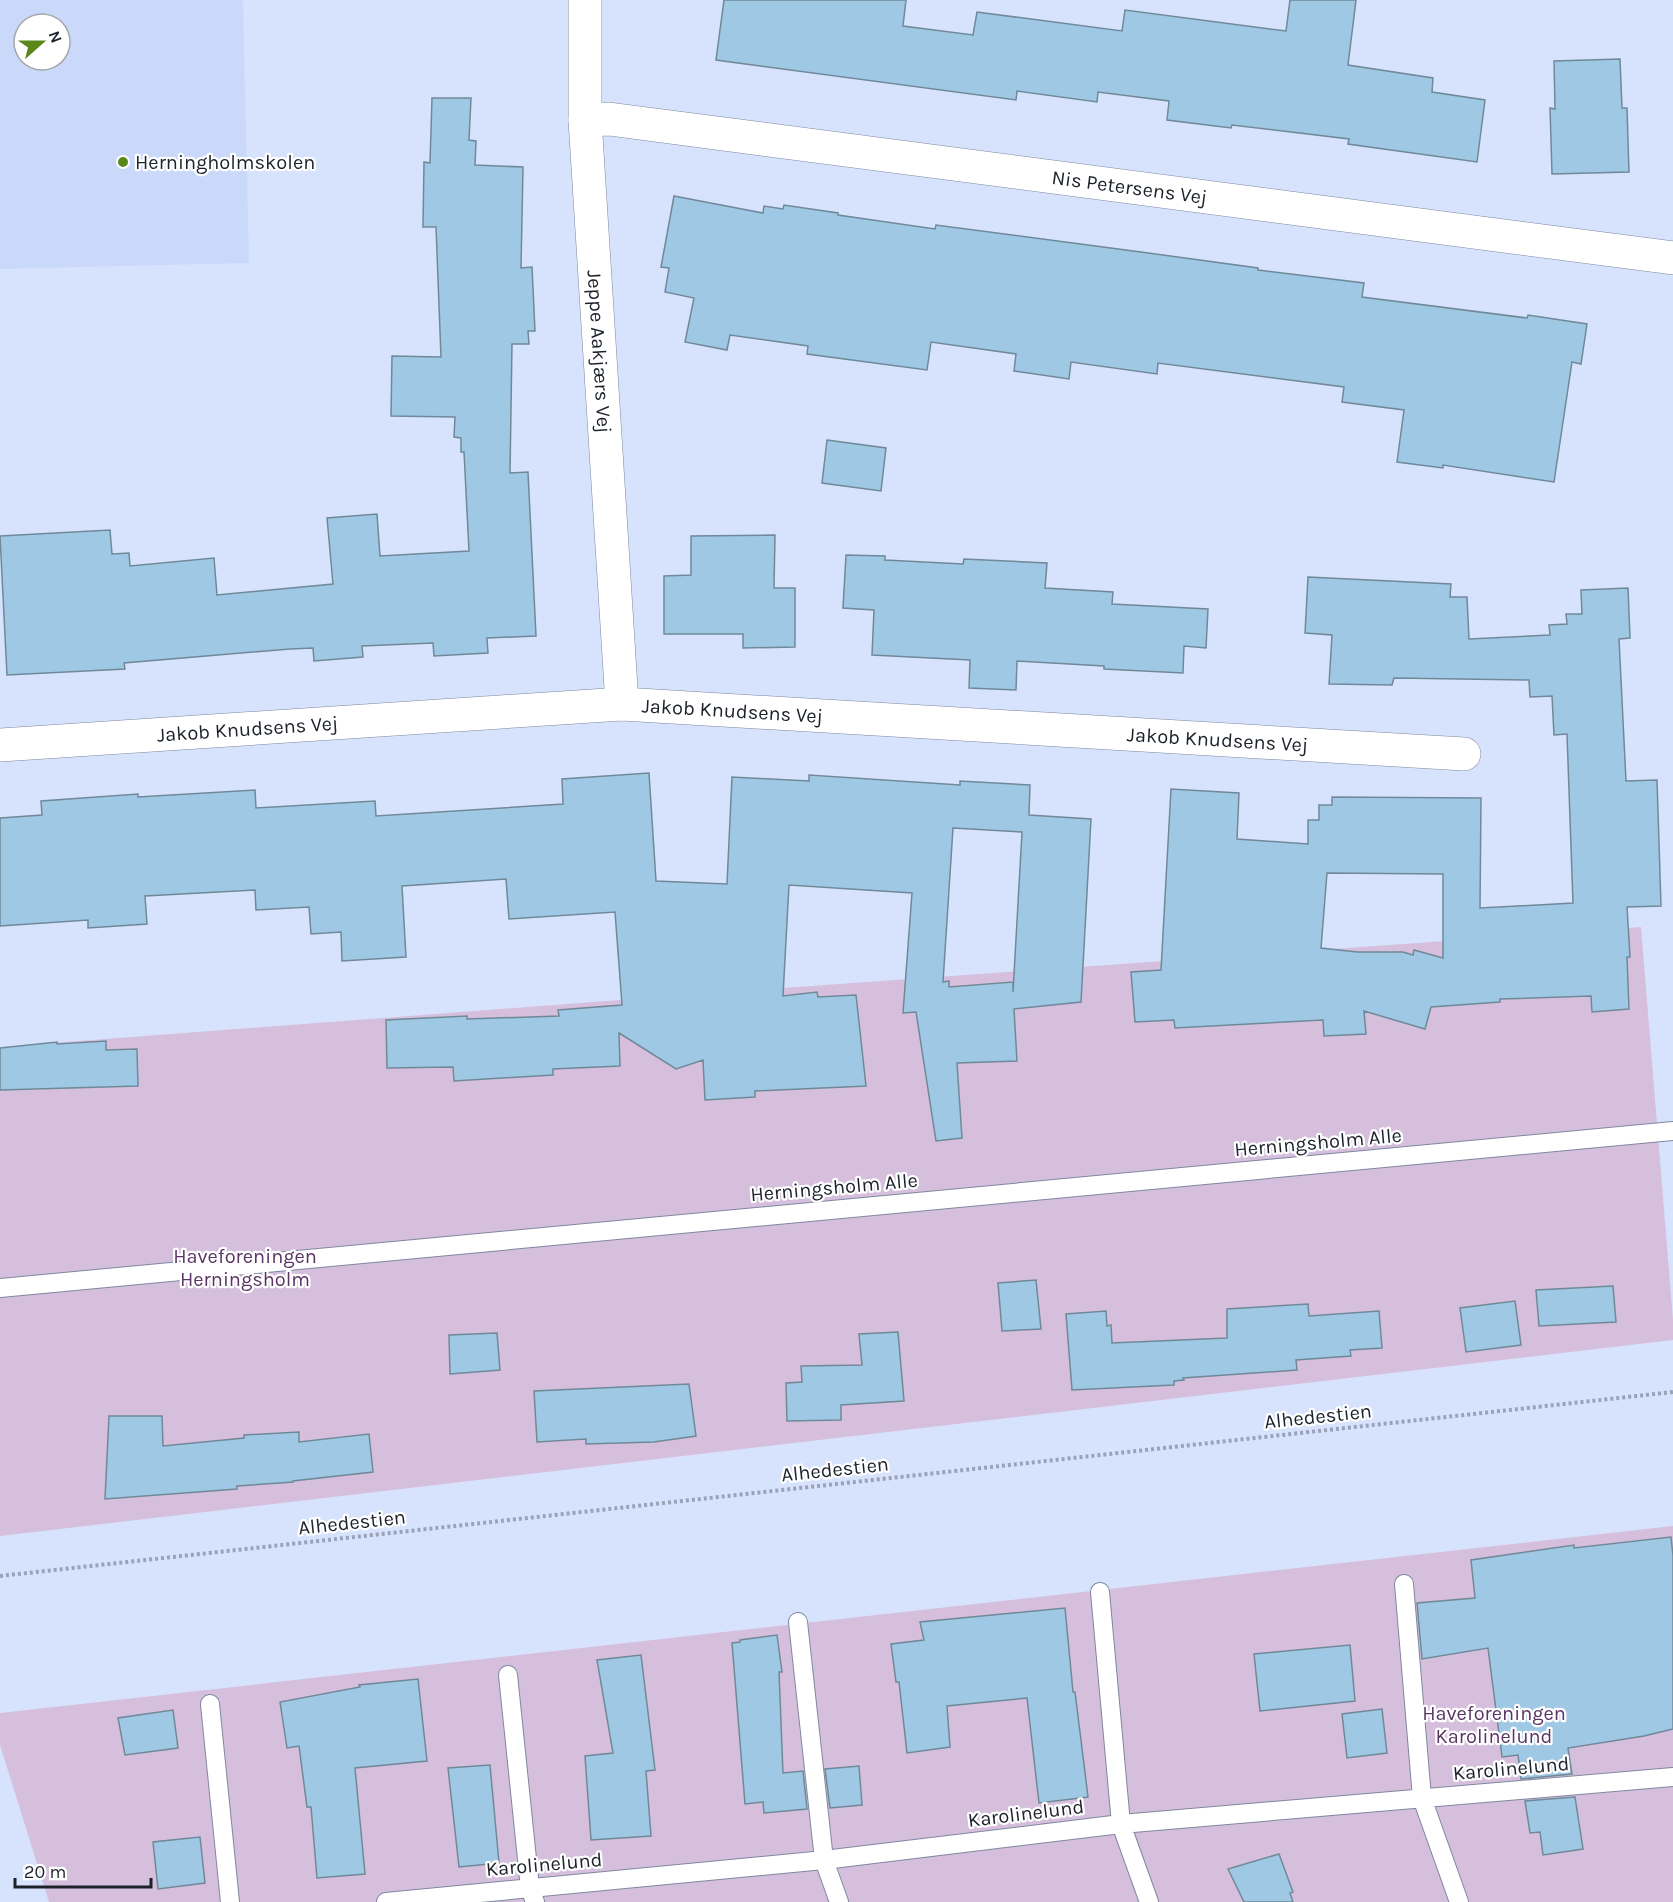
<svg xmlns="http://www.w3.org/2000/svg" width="1673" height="1902" viewBox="0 0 1673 1902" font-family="Karla,sans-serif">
<rect width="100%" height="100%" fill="#d7e3fd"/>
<!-- built -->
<path fill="#cad9fa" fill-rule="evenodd" d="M0,0H243L249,263L0,269ZM24,24H60V60H24Z"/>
<!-- green -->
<path fill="#d6bfdd" d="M1641,927L1673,1320V1340L0,1536V1047L713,993Z
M1673,1526V1902H49L0,1745V1713Z"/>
<!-- building -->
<path fill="#9fc8e4" stroke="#708999" stroke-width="1.5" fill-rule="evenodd" d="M724,0H906L903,26L973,35L977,12L1122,31L1125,10L1286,31L1290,0H1356L1348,65L1433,78L1432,92L1485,100L1477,162L1348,144L1349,139L1232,125L1231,128L1167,120L1169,101L1098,92L1097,102L1017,91L1016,100L716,60Z
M1620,59L1622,108H1627L1629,172L1552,174L1550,108L1555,109L1554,61Z
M432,98H471L469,140L476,141L475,165L523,167L521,268L532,267L535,331H528L529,344H512L510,473L528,472L536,636L487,638L488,653L434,656L433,643L362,646L363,657L314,661L313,648L290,649L124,663L125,669L7,675L0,536L110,530L112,554L129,553L130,566L214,558L217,595L333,584L327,518L377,514L380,556L469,551L464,452H461V438L454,437L455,417L391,416L392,356L441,357L436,227H423L424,162L430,163Z
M674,196L763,213L764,206L783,209L784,205L838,213V215L935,229L936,225L1141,252L1258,268V270L1364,283L1362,297L1527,318L1528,315L1587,324L1581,364L1572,362L1554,482L1443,465V468L1397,462L1404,410L1342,402L1344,387L1158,363L1157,374L1071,362L1069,379L1014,371L1016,354L931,342L927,370L807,354L808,346L730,335L727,350L685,342L694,298L665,292L669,268L661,267Z
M827,440L886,448L881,491L822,483Z
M775,535L774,588H795V647L743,648V634H664V576L691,575V536Z
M846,555L885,556V560L963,564L964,559L1047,563L1045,588L1113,592L1112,604L1208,609L1206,648L1184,646L1183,673L1104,669V666L1017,661L1016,690L969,688L970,660L872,655L874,610L843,608Z
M1308,577L1451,584L1450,597H1467L1469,639L1550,635L1549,625L1567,624L1566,614H1582L1581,590L1628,588L1630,638L1619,639L1626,781L1657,780L1661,906L1627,907L1630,957H1627L1629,1009L1592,1012L1591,996L1500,999V1002L1431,1007L1425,1029L1364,1011L1366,1034L1324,1036L1323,1020L1175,1028L1174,1020L1135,1022L1131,972L1161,970L1171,789L1239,793L1237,839L1308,844V820H1319V805H1332V797L1481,798L1480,908L1573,903L1567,734L1554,735L1552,696L1530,697L1529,680L1394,678L1392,685L1329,684L1332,635L1305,633ZM1327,873L1443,874V958L1414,950L1413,955L1403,952H1357L1321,948Z
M649,773L656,881L727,884L732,777L809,781V775L960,785V781L1030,785L1029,815L1091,819L1081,1002L1014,1009L1017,1061L957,1063L962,1138L936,1141L916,1012L903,1013L912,893L789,885L783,996L817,992L818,997L856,995L866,1086L755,1091V1097L705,1100L703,1060L676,1069L619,1033L620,1066L553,1069V1075L454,1081L453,1067L387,1068L386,1020L467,1016V1019L559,1016L558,1010L622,1005L615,912L509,919L506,879L402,886L406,957L342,961L341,932L311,934L309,907L256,910L255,890L145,896L147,924L88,928V920L0,926V818L42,815L41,801L138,794V797L255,790L256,808L375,801L376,816L563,804L562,779ZM953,828L1022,832L1013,992V982L949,987V981L943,982Z
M106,1041V1050L137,1049L138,1086L0,1090V1048L57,1042V1044Z
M1036,1280L1041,1329L1002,1331L998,1283Z
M1613,1286L1616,1322L1539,1326L1536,1290Z
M1515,1301L1521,1345L1466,1352L1460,1308Z
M1308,1304L1309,1316L1379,1311L1382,1348L1350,1350L1351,1356L1296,1360L1297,1370L1183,1378L1184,1380L1174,1381V1385L1072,1390L1066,1314L1106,1311L1107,1326L1111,1325L1112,1343L1227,1338V1309Z
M898,1332L904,1401L841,1405V1420L787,1421L786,1383L802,1382L801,1366L862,1365L859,1334Z
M497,1333L500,1370L450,1374L449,1335Z
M689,1384L696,1436L654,1442L586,1444V1439L537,1442L534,1391Z
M109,1416H162L163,1446L244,1438V1435L299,1432V1442L369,1434L373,1472L293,1481V1482L237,1486V1489L105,1499Z
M1671,1537L1673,1556V1729L1644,1736L1568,1748L1572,1774L1521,1779L1518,1755L1502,1757L1488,1648L1422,1659L1417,1603L1475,1598L1471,1560L1574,1545V1548Z
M1065,1608L1073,1692H1075L1088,1797L1039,1803L1027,1698L947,1706L950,1747L907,1753L899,1682H896L891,1644L924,1640L920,1622Z
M777,1635L782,1672H779L783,1773L803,1771L807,1809L764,1813L763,1802L745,1804L732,1643L740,1642V1640Z
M1350,1645L1355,1701L1260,1711L1254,1654Z
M641,1655L655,1770L646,1771L651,1836L591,1840L585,1756L613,1753L597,1660Z
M418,1679L427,1761L355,1768L365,1874L317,1878L311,1807H307L299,1746L287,1748L280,1702L360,1687L359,1685Z
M1382,1709L1387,1753L1347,1758L1342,1714Z
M173,1710L178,1748L125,1755L118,1718Z
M490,1765L499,1863L459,1867L448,1768Z
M859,1766L862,1805L830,1808L825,1769Z
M1575,1797L1583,1849L1543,1855L1540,1832L1530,1833L1525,1801Z
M200,1837L205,1883L158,1889L153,1842Z
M1279,1854L1293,1892L1290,1893L1293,1902H1244L1228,1869Z"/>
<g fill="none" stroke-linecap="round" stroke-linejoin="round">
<defs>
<path id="lane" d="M0,1288L1673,1131
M1404,1584L1422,1798L1459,1902
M1100,1592L1121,1824L1149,1902
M798,1622L824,1860L839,1902
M508,1675L530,1888L535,1902
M210,1704L230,1902
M386,1902L824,1860L1121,1824L1673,1777"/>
<g id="street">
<path id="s1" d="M585,0V120L622,704"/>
<path id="s2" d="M585,120L609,119L1673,258"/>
<path id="s3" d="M0,745L622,704L1464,754"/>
</g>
</defs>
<!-- lane casing -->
<use href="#lane" stroke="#7d88a0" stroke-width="20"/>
<!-- street casing -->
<use href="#street" stroke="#7d88a0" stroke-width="34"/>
<!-- path -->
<path stroke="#99a2b7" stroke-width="4" stroke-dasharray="3 3" stroke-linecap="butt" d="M0,1576L1673,1392"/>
<!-- lane -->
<use href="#lane" stroke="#fff" stroke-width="18"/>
<!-- street -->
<use href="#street" stroke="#fff" stroke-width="33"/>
</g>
<!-- markers -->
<circle fill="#5a8719" stroke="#fff" stroke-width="2" cx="123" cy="162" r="6"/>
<g text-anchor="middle" stroke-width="4.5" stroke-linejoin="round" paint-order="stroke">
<!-- poi labels -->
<g font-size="20" fill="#1c212a" stroke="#fff" text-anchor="start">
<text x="135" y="169">Herningholmskolen</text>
</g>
<!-- street labels -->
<g font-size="20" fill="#1c212a" stroke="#fff">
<text dy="7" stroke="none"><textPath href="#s2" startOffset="549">Nis Petersens Vej</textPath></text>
<text dy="7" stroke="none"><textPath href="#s1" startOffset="352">Jeppe Aakjærs Vej</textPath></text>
<text dy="7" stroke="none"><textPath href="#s3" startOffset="734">Jakob Knudsens Vej</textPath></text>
<text dy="7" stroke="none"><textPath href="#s3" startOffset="248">Jakob Knudsens Vej</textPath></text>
<text dy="7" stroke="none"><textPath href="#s3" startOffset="1220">Jakob Knudsens Vej</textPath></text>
<text transform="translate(1318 1142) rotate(-5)" y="7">Herningsholm Alle</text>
<text transform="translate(834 1187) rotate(-5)" y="7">Herningsholm Alle</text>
<text transform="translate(1318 1416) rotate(-6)" y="7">Alhedestien</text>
<text transform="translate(835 1469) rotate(-6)" y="7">Alhedestien</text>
<text transform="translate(352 1522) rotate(-6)" y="7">Alhedestien</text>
<text transform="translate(1511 1768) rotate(-5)" y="7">Karolinelund</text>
<text transform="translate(1026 1813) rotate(-7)" y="7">Karolinelund</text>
<text transform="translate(544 1864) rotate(-5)" y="7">Karolinelund</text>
</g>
<!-- park labels -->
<g font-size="20" fill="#5a3564" stroke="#fff">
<text x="245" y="1263">Haveforeningen<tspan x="245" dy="23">Herningsholm</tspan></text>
<text x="1494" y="1720">Haveforeningen<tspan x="1494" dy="23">Karolinelund</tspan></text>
</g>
</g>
<!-- north arrow -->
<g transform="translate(42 42) rotate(69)"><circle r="28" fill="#ffffff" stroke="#a4a6aa" stroke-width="1.5"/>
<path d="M0-4.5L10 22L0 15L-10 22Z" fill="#5a8719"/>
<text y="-9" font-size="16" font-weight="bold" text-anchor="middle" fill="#1c212a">N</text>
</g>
<!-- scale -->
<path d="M15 1878v9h136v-9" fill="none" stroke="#1c212a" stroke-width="3"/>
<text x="24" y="1878" font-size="18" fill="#1c212a" stroke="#ffffff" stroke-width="4.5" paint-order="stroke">20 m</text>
</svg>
